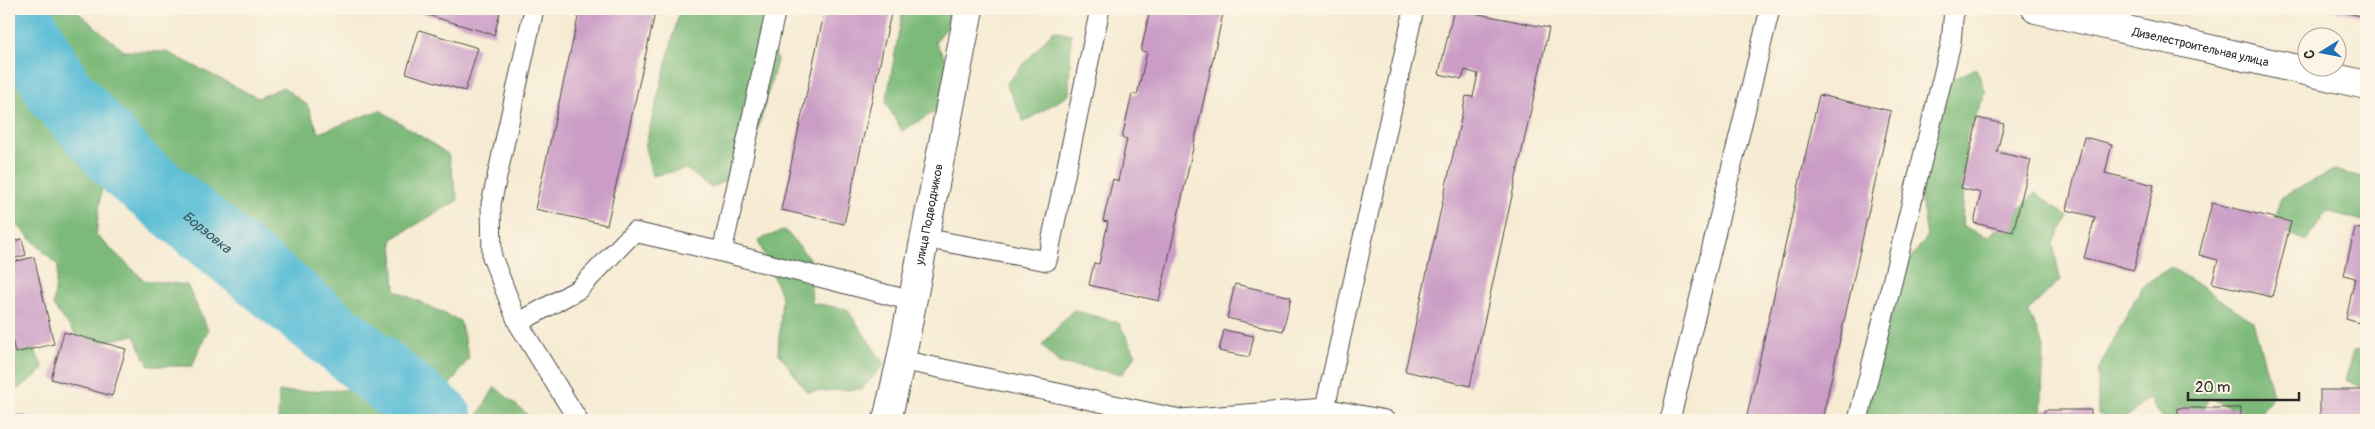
<svg xmlns="http://www.w3.org/2000/svg" width="2375" height="429" viewBox="0 0 2375 429" font-family="Pangolin,sans-serif">
<rect width="100%" height="100%" fill="#fcf5e5"/>
<filter id="ink" filterUnits="userSpaceOnUse"><feTurbulence type="fractalNoise" baseFrequency=".02" numOctaves="2"/><feDisplacementMap in="SourceGraphic" scale="10" xChannelSelector="R" yChannelSelector="G"/><feConvolveMatrix kernelMatrix="1 2 1 2 8 2 1 2 1" color-interpolation-filters="sRGB"/></filter>
<filter id="wash" filterUnits="userSpaceOnUse"><feTurbulence type="fractalNoise" baseFrequency=".0096" numOctaves="4" result="noise"/><feDisplacementMap in="SourceGraphic" scale="20" xChannelSelector="R" yChannelSelector="G"/><feGaussianBlur stdDeviation="1.12" result="paint"/><feColorMatrix in="noise" values="0 0 0 0 0 0 0 0 0 0 0 0 0 0 0 0 0 1.4 0 .05"/><feComposite in="paint" operator="in"/></filter>
<g filter="url(#wash)">
<rect width="100%" height="100%" fill="#f6ebd3"/>
<!-- forest -->
<path fill="#7dba7a" stroke="#547252" d="M29,9H74L124,51L167,52L258,98L283,87L307,105L319,133L380,110L448,154L458,200L392,239L395,290L460,321L469,358L448,387L385,363L367,317L326,306L318,282L272,276L209,219L196,195L137,161L59,71L51,39Z
M680,9H767L765,13L777,61L747,169L711,188L686,169L652,176L645,147Z
M903,9H961V11L935,42L951,68L945,106L902,131L886,103Z
M1054,30L1071,34L1069,95L1024,122L1006,84Z
M9,35L33,50L69,135L103,177L96,235L144,280L187,285L208,330L192,366H149L134,335L85,346L53,306L58,266L17,225L9,192L12,141L9,139Z
M1976,68L1986,93L1966,137L1962,226L1988,237L2036,193L2068,217L2053,243L2060,280L2028,311L2044,347L2041,420H1865L1895,278L1927,237L1919,184L1949,81Z
M2334,170L2366,178V222L2327,211L2306,241L2274,228L2280,198Z
M785,230L809,258L812,303L847,309L884,364L862,389L807,392L778,352L782,298L758,240Z
M2171,267L2253,321L2273,395L2256,420H2252L2209,397L2199,420H2163L2149,398C2127,416 2128,425 2098,414V370L2142,286Z
M1073,310L1119,323L1136,355L1122,374L1059,363L1042,345Z
M29,340L44,369L9,397V351Z
M2366,349V389L2345,380L2353,351Z
M495,387L528,415L526,420H475Z
M376,389L441,420H278L279,392Z"/>
<g fill="none" stroke-linecap="round" stroke-linejoin="round">
<!-- river -->
<path stroke="#57bcd6" stroke-width="68" id="s1" d="M13,9L60,92L131,170L439,420"/>
</g>
<g id="blocks">
<!-- building -->
<path fill="#cb9dc6" d="M408,9H501L494,35Z
M580,9H656L607,225L535,209Z
M825,9H892L844,224L781,210Z
M1156,9H1224L1159,301L1089,285L1094,263L1099,264L1108,222L1103,221L1113,179L1118,181L1127,139L1122,138L1132,94L1137,95L1147,52L1141,51L1150,10L1155,12Z
M1454,9L1549,28L1470,386L1405,371L1466,96L1473,97L1478,74L1465,70L1462,79L1439,74Z
M2366,9V17L2333,10V9Z
M419,30L478,48L465,91L406,73Z
M1819,95L1891,111L1822,420H1746Z
M1978,118L2004,124L1997,152L2031,160L2013,232L1974,223L1981,193L1961,188Z
M2084,137L2112,144L2105,173L2154,185L2134,270L2084,258L2095,217L2067,210Z
M2212,203L2291,222L2272,297L2212,283L2218,260L2199,255Z
M2355,228L2366,230V335L2361,334L2363,324L2346,319L2355,278L2344,275Z
M22,239L26,255L9,260V243Z
M34,257L54,344L15,353L9,325V263Z
M1235,284L1291,297L1283,331L1227,318Z
M1224,330L1254,336L1249,357L1219,351Z
M64,332L126,349L112,396L51,379Z
M2320,390H2366V420H2320Z
M2178,408H2241V420H2178Z
M2044,410H2091V420H2044Z
M17,415L35,420H16Z"/>
</g>
</g>
<g filter="url(#ink)">
<use href="#blocks" fill-opacity="0" stroke="#494844" stroke-width="1"/>
<g fill="none" stroke-linecap="round" stroke-linejoin="round">
<defs>
<path id="service" d="M534,9L491,204L492,257L518,323L578,420
M924,238L1047,261L1100,9
M722,252L776,9
M518,323L579,289L634,232L722,252L912,301
M901,360L1180,419L1325,408L1385,420
M1325,408L1414,9
M1670,420L1770,9
M1858,420L1951,43L1954,9"/>
<g id="minor">
<path id="s2" d="M2036,9L2366,85"/>
<path id="s3" d="M887,420L901,360L969,9"/>
</g>
</defs>
<!-- service casing -->
<use href="#service" stroke="#494844" stroke-width="21"/>
<!-- minor casing -->
<use href="#minor" stroke="#494844" stroke-width="30"/>
<!-- service -->
<use href="#service" stroke="#fff" stroke-width="19"/>
<!-- minor -->
<use href="#minor" stroke="#fff" stroke-width="28"/>
</g>
</g>
<g text-anchor="middle" stroke-width="4" stroke-linejoin="round" paint-order="stroke">
<!-- street labels -->
<g font-size="12" fill="#2b2b2b" stroke="#fcf5e5">
<text dy="4" stroke="none"><textPath href="#s2" startOffset="169">Дизелестроительная улица</textPath></text>
<text dy="4" stroke="none"><textPath href="#s3" startOffset="210">улица Подводников</textPath></text>
</g>
<!-- water labels -->
<g font-size="14" font-style="italic" fill="#38565e" stroke="#fcf5e5">
<text dy="5" stroke="none"><textPath href="#s1" startOffset="299">Борзовка</textPath></text>
</g>
</g>
<!-- margin -->
<rect width="2375" height="429" fill="none" stroke="#fcf5e5" stroke-width="30"/>
<!-- north arrow -->
<g transform="translate(2322 52) rotate(260)"><circle r="24" fill="#fcf5e5" stroke="#a8a49b"/>
<path d="M0-4L9 19L0 12L-9 19Z" fill="#1f6fb2"/>
<text y="-8" font-size="14" font-weight="bold" text-anchor="middle" fill="#2b2b2b">С</text>
</g>
<!-- scale -->
<path d="M2188 392v8h111v-8" fill="none" stroke="#2b2b2b" stroke-width="2.5"/>
<text x="2195" y="392" font-size="15" fill="#2b2b2b" stroke="#fcf5e5" stroke-width="4" paint-order="stroke">20 m</text>
</svg>
